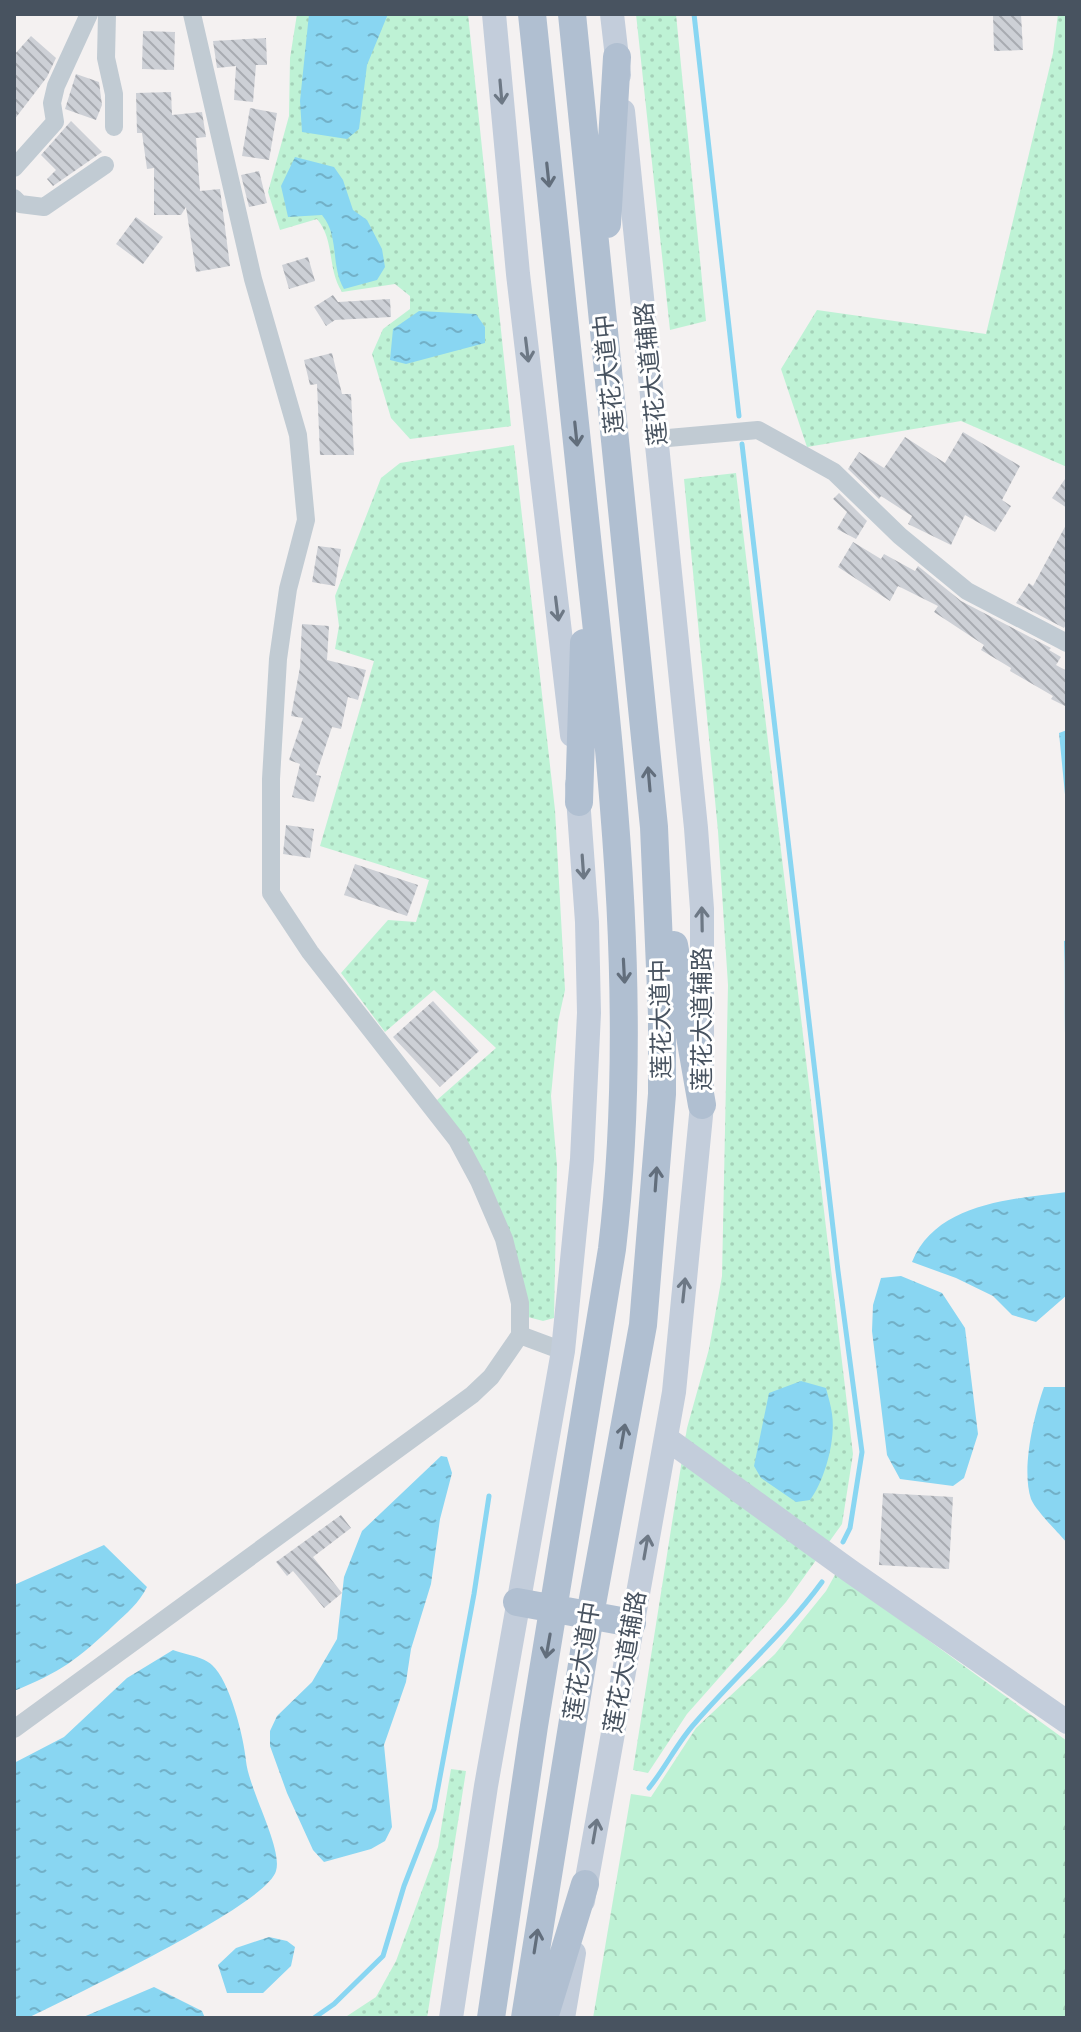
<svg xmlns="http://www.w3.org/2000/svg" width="1081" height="2032" viewBox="0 0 1081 2032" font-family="'Fira Sans','Noto Sans SC',sans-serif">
<defs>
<pattern id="grass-dots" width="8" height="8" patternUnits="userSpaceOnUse" patternTransform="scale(2)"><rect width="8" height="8" fill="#bef2d5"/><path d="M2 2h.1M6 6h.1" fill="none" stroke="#a5d1b9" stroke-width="1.8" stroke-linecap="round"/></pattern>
<pattern id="forest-crowns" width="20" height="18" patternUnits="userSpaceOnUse" patternTransform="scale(2)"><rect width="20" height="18" fill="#bef2d5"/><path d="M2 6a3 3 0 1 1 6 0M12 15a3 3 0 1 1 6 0" fill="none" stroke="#a5d1b9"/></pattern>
<pattern id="water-ripples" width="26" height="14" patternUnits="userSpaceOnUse" patternTransform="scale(2)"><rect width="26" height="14" fill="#89d6f2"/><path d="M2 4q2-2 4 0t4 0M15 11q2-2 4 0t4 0" fill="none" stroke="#72b0c7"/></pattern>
<pattern id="building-back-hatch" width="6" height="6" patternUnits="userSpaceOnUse" patternTransform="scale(2)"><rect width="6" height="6" fill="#cdd0d6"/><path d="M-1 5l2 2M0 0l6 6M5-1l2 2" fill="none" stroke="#a8abb1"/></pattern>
</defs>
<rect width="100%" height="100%" fill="#f4f1f1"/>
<!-- grass -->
<path fill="url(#grass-dots)" d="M297,14H468L511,426L410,439L391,418L372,354L383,329L410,309V296L395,284L342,292C327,269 335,240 317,219L280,230L268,192L289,116L290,58Z
M636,14H676L706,321L670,330Z
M1058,14H1067V467L961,421L807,447L781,369L817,310L986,334L1053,53Z
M514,445L555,810L565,990L558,1022L551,1096L557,1166L554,1318L543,1321L528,1317L437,1100L496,1048L434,990L385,1032L341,973L388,920L416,922L429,880L320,846L374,661L335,649L339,626L335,596L381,478L400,463Z
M736,473L853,1454L842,1524L786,1602L687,1714L648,1773L633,1770L687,1428L709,1349L722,1276L728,985L718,831L684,479Z
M451,1769L466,1771L427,2018H344L376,1997L396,1961L438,1847Z"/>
<!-- forest -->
<path fill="url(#forest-crowns)" d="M836,1573L1067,1741V2018H593L631,1794L651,1797L696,1728L775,1654L826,1591Z"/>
<!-- water -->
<path fill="url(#water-ripples)" d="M309,14H388L367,65L359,129L347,139L302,132L300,101Z
M295,157L334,167L343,180L353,210L367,220L382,249L385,267L377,280L344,289C330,265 340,237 322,215L288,217L281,186Z
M419,311L476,314L485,327V343L406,364L390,360L393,329Z
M1067,730V815L1059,733Z
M1067,940V1071C1063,1028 1066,985 1064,941Z
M1067,1192V1295L1036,1322L1012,1315L993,1296L956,1278L912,1262C936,1203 1012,1199 1067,1192Z
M901,1276L942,1293L965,1328L978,1434L964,1478L953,1486L900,1479L887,1455L872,1331L873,1305L881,1278Z
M801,1381L826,1388C828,1397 831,1405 832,1414C836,1439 825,1480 810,1500L796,1502L761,1478L754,1466L769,1393Z
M1044,1387H1067V1543C1058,1532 1036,1511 1031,1499C1021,1469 1034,1415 1044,1387Z
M441,1456L447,1457L452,1473L440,1519L431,1584L411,1649L406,1682L384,1745L392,1827L385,1841L371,1849L324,1862L313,1850L287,1793L270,1746V1731L277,1716L312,1682L337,1639L344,1577L362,1531Z
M104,1545L147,1587C139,1603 127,1613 114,1625C78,1659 61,1672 14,1691V1585Z
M173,1650C184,1654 204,1657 212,1665C230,1681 244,1738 246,1761C249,1790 283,1848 276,1871C266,1906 69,1997 28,2018H14V1763L64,1737L127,1678Z
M269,1937L287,1941L295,1947L291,1966L263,1993H227L218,1965L236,1948Z
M154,1987L202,2011L205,2018H81Z"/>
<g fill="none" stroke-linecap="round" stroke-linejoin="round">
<!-- stream -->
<path stroke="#89d6f2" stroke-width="5" d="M694,14L739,416
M742,444L838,1271L862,1452L850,1528L843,1542
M649,1788C666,1767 677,1743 695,1723C737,1674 784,1634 822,1582
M314,2018L334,2004L383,1956L404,1886L434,1809L474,1594L489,1496"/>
</g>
<!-- building -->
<path fill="url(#building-back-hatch)" d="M993,14H1021L1023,50L994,51Z
M143,31L175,32L174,70L142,69Z
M31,36L56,58L47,77L14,120V55Z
M266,38L267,65H256L253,102L234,100L236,66L217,68L213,41Z
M76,74L99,82L102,105L96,120L65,109Z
M171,92L172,115L202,112L206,137L196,138L200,191L220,189L230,266L196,272L186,207L181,215H154V168L147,169L142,133H137L136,93Z
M250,108L277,113L269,160L242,156Z
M71,121L102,152L53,186L47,179L56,170L41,155Z
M259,171L267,203L249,207L241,175Z
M136,217L163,237L143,264L116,244Z
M308,257L315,281L289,289L282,265Z
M333,295L338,302L390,299L391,317L335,320L326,326L314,307Z
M332,353L342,394H351L354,455H320L317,384L310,385L304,360Z
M963,432L1020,466L1002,500L1011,506L995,532L965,515L951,545L908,524L912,516L881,496L879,499L848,469L859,452L884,468L905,437L945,463Z
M1067,476V508L1052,498Z
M839,493L867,521L856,539L837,529L847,512L833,499Z
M1067,523V622L1064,628L1016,603L1029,583L1033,586Z
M853,542L881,559L884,554L915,571L918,566L961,601L1051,648L1049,650L1061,657L1056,665L1067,671V707L1051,699L1053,696L1010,671L1011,668L981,650L984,645L934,612L938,606L898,586L890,601L838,567Z
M318,546L341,549L335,586L312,582Z
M302,624L329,626L327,660L366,670L358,700L348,697L341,729L332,727L316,775L321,776L314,802L292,797L300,764L289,760L303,718L291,716L300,667Z
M286,825L314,829L310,858L283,854Z
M355,864L418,885L407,916L344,895Z
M433,1001L479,1051L440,1087L393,1037Z
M883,1493L953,1497L949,1569L879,1565Z
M341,1515L351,1528L313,1557L342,1593L324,1608L293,1571L287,1576L276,1562Z"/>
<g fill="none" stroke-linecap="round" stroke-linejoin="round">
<!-- street -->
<path stroke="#c1cbd3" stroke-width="18" d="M107,14L106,58L114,94V127
M192,14L253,279L298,435L306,520L288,589L278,659L271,779V893L310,952L457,1140L479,1181L504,1239L520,1303V1335L563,1351
M14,168L55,122L52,103L56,86L89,14
M14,198L20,204L44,207L105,165
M657,439L758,430L834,472L900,536L967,591L1067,643
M14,1729L472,1395L491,1377L520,1335"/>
<!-- secondary -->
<path stroke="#c3cddb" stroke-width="24" d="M494,14L518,274L572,735
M612,14L619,75
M666,1438L850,1571L1067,1722
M583,1901L674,1392L702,1105V909L696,828L623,111
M451,2018L486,1786L563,1351L582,1159L589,1013L587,922L577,784
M563,2018L574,1953"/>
<!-- primary -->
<path stroke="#b0bfd1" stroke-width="28" d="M607,224L617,57
M579,802L584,643
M674,945L702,1105
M517,1602L632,1623
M491,2018L534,1726L612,1249C639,1021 615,793 590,566C570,382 550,198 532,14
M525,2018L590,1615L643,1325L662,1094V1015L654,827L572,14
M544,2018L585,1884"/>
</g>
<!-- one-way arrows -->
<defs><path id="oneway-shaft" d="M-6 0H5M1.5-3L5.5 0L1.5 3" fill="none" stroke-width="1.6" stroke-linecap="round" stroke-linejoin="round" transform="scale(2)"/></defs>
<g stroke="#6d7885">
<use href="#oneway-shaft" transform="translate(501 92) rotate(85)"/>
<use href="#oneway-shaft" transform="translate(527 350) rotate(83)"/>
<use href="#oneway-shaft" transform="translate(557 609) rotate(83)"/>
<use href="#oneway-shaft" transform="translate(583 867) rotate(86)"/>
<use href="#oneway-shaft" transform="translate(702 919) rotate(-91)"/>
<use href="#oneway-shaft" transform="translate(684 1290) rotate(-84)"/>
<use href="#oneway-shaft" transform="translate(646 1547) rotate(-80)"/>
<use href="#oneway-shaft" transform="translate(595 1831) rotate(-80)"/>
</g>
<g stroke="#626e7c">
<use href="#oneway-shaft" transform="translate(548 175) rotate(84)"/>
<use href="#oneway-shaft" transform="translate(576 434) rotate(84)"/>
<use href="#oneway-shaft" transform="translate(649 779) rotate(-95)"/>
<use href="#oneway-shaft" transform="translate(624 971) rotate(87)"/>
<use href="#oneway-shaft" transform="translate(656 1179) rotate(-86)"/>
<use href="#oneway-shaft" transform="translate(623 1436) rotate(-80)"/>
<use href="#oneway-shaft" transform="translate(548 1646) rotate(100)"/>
<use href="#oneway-shaft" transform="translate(536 1941) rotate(-81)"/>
</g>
<g text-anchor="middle" stroke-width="6" stroke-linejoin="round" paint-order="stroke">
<!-- street labels -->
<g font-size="24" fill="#485360" stroke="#fff">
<text transform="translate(609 374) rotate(-96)" y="8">莲花大道中</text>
<text transform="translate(651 374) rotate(-96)" y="8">莲花大道辅路</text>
<text transform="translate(661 1019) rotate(-91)" y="8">莲花大道中</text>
<text transform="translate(702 1019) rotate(-90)" y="8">莲花大道辅路</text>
<text transform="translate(582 1661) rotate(-81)" y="8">莲花大道中</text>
<text transform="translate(625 1662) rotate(-80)" y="8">莲花大道辅路</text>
</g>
</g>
<!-- border -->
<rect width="1081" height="2032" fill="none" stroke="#485360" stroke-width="32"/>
</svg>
